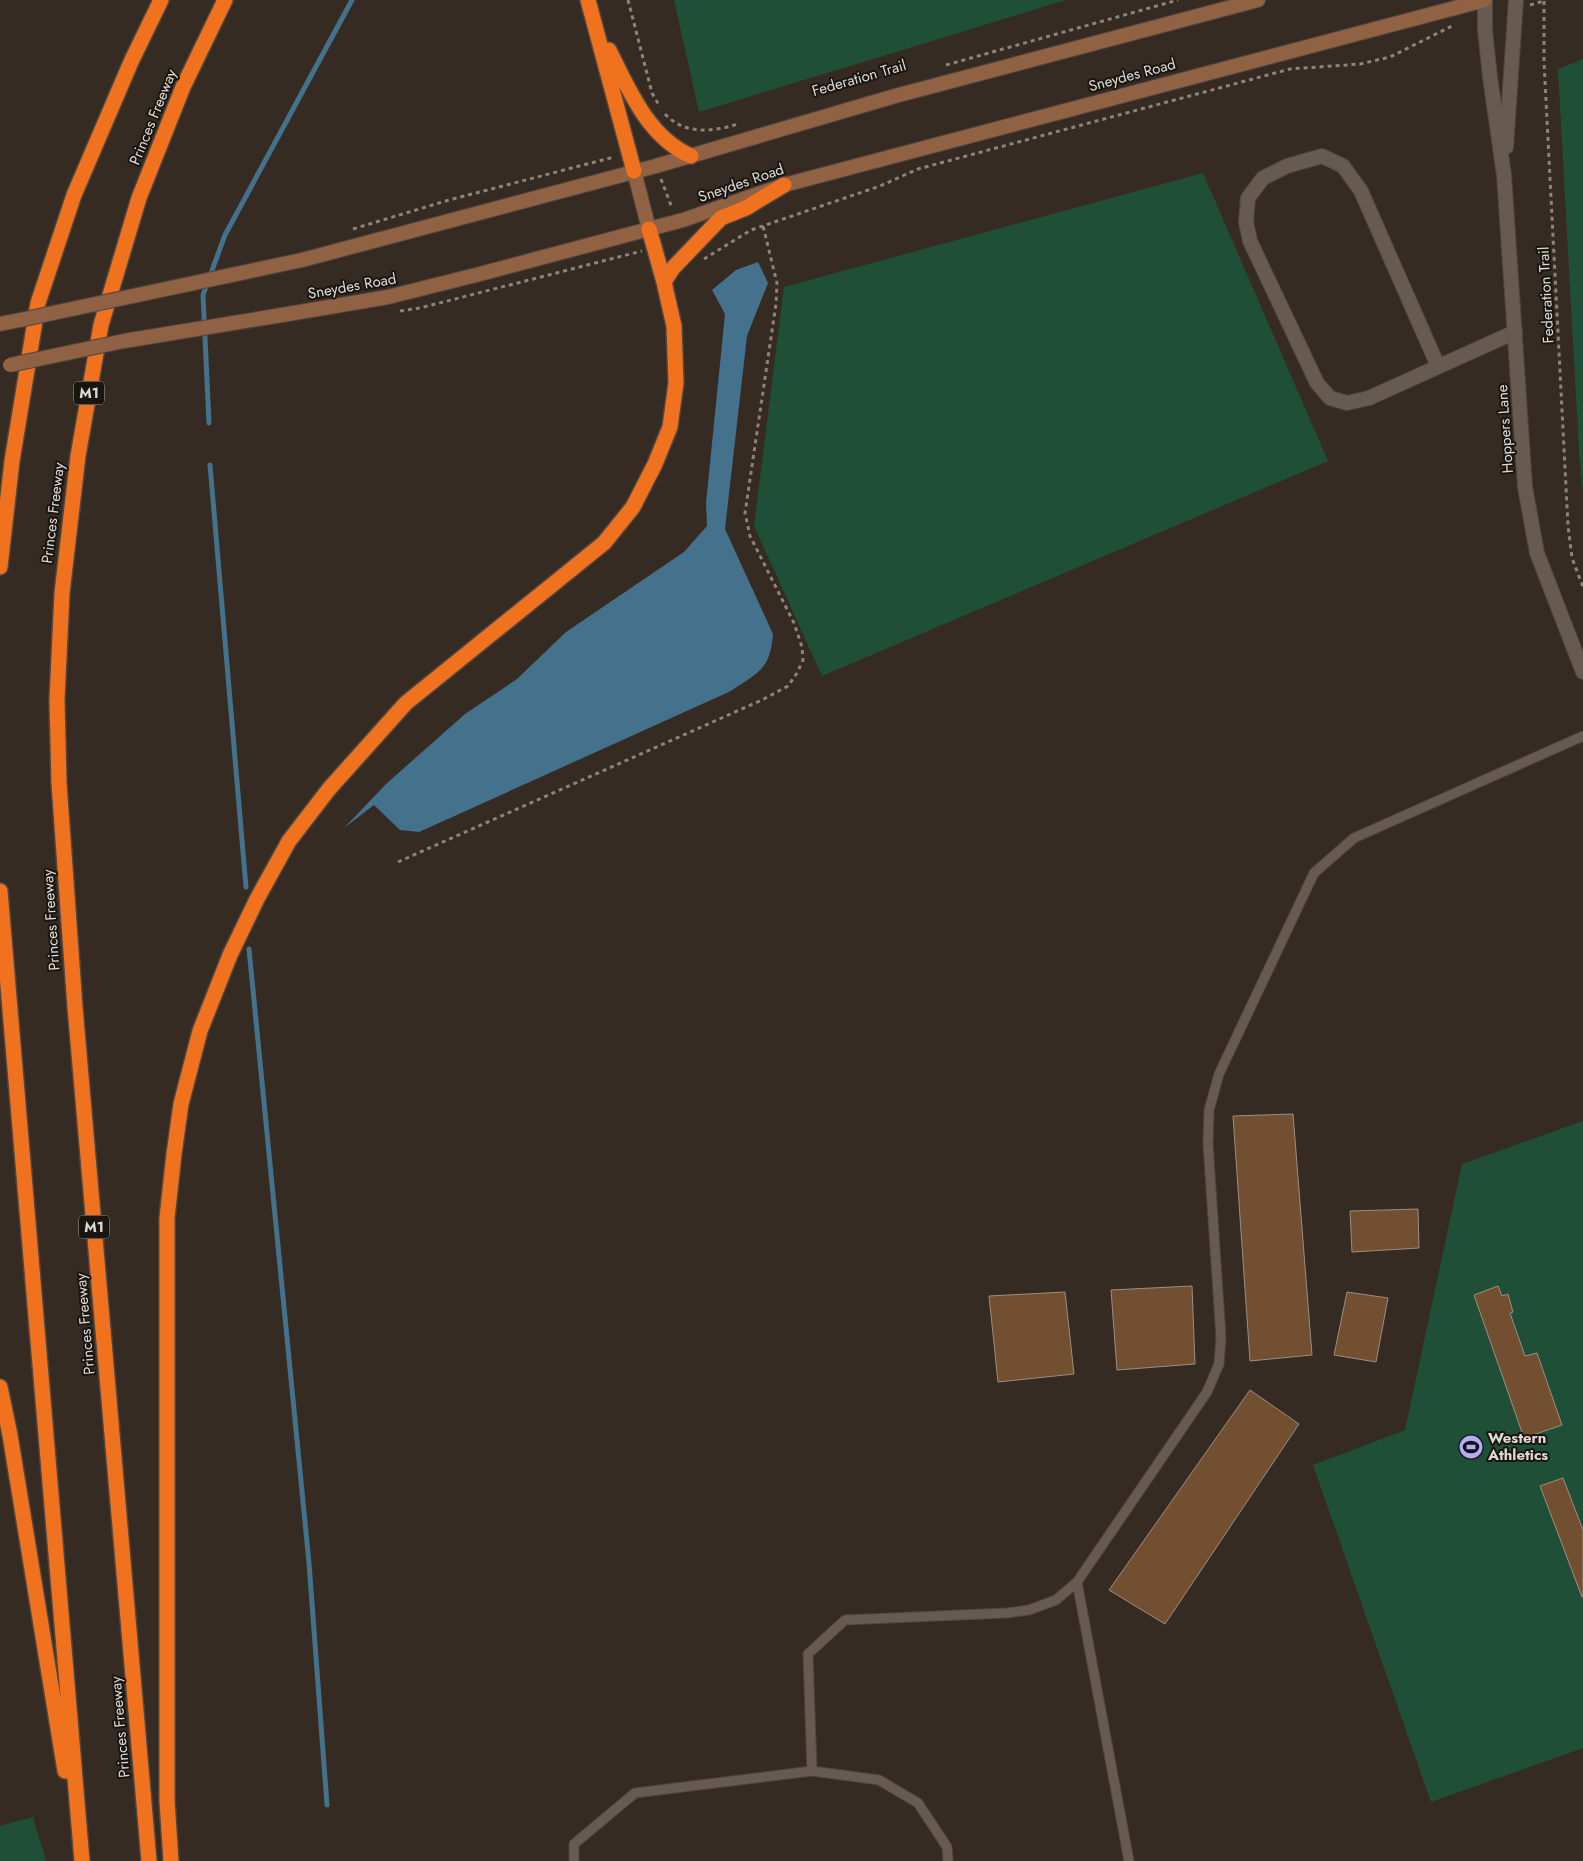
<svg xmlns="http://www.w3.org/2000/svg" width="1583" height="1861" viewBox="0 0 1583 1861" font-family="Jost,sans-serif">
<rect width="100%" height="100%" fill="#362b23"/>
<!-- green -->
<path fill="#204f38" d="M674,0H1066L699,112Z
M1583,59V493L1579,452L1558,69Z
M1203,173L1328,461L822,676L754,526L784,287Z
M1583,1121V1748L1431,1802L1313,1465L1405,1430L1462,1164Z
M33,1817L46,1861H0V1826Z"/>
<!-- water -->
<path fill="#44718c" d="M758,262L768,283L747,336L725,529L773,634C770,670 759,672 731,691L419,832L400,830L374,805L344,828L386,784L465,714L517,679L566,632L684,552L707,526L706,503L725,314L712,290L736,270Z"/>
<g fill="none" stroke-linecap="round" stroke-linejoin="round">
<!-- stream -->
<path stroke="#44718c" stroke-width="5" d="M209,423L203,295L225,235L352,0
M210,465L246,887
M249,949L309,1563L327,1805"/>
</g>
<!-- building -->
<path fill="#734f31" stroke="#9b8e84" d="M1293,1114L1312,1355L1250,1361L1233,1116Z
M1418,1209L1419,1248L1352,1252L1350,1211Z
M1192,1286L1195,1364L1117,1370L1111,1290Z
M1498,1286L1502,1296L1508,1294L1513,1312L1510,1313L1525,1356L1537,1353L1562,1425L1524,1438L1474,1295Z
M1065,1292L1074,1374L998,1382L989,1296Z
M1347,1292L1388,1298L1376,1362L1334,1355Z
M1250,1390L1299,1424L1165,1624L1109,1590Z
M1563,1478L1583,1530V1597H1582L1540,1486Z"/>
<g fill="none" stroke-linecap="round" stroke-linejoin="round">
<defs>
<path id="service" d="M1077,1582L1129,1861
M812,1771L808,1654L845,1620L1006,1613L1029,1610L1056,1600L1077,1582L1207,1392L1219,1364L1221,1337L1208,1144L1209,1110L1219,1074L1314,873L1354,838L1583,736
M574,1861V1844L635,1793L812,1771L879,1780L918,1803L947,1847L948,1861"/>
<path id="minor" d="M1438,366L1361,191L1343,166L1322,156L1287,166L1263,178L1248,198L1246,222L1250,241L1317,383L1330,398L1347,403L1369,398L1515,332"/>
<path id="tertiary" d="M1485,0V30L1490,77L1504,175L1525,487L1537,553L1583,672
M1506,147L1516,0"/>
<path id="secondary" d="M634,171L649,229
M302,260L656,166L895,96L1258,0
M288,314L388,297L476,275L683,220L784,185L1485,0
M0,324L20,320"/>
<path id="motorway" d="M588,0L634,171
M609,50C629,90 648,137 691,156
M664,282L673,268L721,218L746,208L784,185
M0,567L12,461L38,303L74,195L131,62L161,0
M0,891L82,1861
M0,1387L10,1435L65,1771
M149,1861L75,1007L59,783L57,700L62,593L78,456L101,325L139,198L183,87L225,0
M171,1861L167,1801V1218L174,1154L181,1104L200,1031L230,955L257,899L289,841L329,789L406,703L604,543L633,507L655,464L670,427L676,383L674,326L664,282L649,229"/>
</defs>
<!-- service casing -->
<use href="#service" stroke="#504640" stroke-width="11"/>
<!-- minor casing -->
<use href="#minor" stroke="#504640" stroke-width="16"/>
<!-- tertiary casing -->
<use href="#tertiary" stroke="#504640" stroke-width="16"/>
<!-- secondary casing -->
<use href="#secondary" stroke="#504640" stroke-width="16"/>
<!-- motorway casing -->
<use href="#motorway" stroke="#504640" stroke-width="18"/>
<!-- path -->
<path stroke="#8d837d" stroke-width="3" stroke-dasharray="4 4" stroke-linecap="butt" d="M628,0L652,93L660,107
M1544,1V62L1568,526L1572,558L1583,587
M1530,5L1544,1
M946,65L1178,0
M665,114C685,135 712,132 738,124
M661,179L672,208
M353,229L449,200L614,157
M704,259L751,230L880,186L918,169L1290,69L1360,64L1390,57L1452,26
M400,311L420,308L642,251
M398,862L762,700L788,686L797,673L803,660L802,647L794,623L750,536L745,513L776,304L777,283L763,226"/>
<!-- service -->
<use href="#service" stroke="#675a51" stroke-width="9"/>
<!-- minor -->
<use href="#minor" stroke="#675a51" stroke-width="14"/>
<!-- tertiary -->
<use href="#tertiary" stroke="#675a51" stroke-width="14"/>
<!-- secondary -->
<use href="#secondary" stroke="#906142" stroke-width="14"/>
<!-- motorway -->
<use href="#motorway" stroke="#f0721f" stroke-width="15"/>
<defs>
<path id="secondary-bridge" d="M20,320L302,260
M10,365L124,341L288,314"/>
</defs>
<!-- secondary-bridge casing -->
<use href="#secondary-bridge" stroke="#504640" stroke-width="16" stroke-linecap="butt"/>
<!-- secondary-bridge -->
<use href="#secondary-bridge" stroke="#906142" stroke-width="14"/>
</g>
<!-- icons -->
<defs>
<symbol id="stadium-disc" viewBox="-11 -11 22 22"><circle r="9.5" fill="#b5acf8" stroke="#191511"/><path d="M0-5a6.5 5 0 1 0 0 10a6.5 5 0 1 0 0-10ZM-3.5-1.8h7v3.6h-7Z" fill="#111"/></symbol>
</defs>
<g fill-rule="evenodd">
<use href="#stadium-disc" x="1457" y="1433" width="28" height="28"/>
</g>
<g text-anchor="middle" stroke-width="4" stroke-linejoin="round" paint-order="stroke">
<!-- shield labels -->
<g fill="#191511" stroke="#a49e99" stroke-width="1">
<rect x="74" y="381.5" width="30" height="23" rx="4"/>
<rect x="79" y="1215.5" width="30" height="23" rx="4"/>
</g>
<g font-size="14" font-weight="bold" fill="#e0d8d3">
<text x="89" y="398">M1</text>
<text x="94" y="1232">M1</text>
</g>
<!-- street labels -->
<g font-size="15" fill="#e0d8d3" stroke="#191511">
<text transform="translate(1132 75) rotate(-15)" y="5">Sneydes Road</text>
<text transform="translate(859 78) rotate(-16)" y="5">Federation Trail</text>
<text transform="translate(153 117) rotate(-68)" y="5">Princes Freeway</text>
<text transform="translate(741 183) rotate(-19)" y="5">Sneydes Road</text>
<text transform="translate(352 286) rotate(-10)" y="5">Sneydes Road</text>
<text transform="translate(1546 295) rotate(-93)" y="5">Federation Trail</text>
<text transform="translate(1505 429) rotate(-94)" y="5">Hoppers Lane</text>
<text transform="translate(53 513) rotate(-83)" y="5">Princes Freeway</text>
<text transform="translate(51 920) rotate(-94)" y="5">Princes Freeway</text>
<text transform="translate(85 1324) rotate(-95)" y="5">Princes Freeway</text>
<text transform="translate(120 1727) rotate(-95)" y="5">Princes Freeway</text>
</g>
<!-- poi labels -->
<g font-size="15" font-weight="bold" fill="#e0d8d3" stroke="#191511" text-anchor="start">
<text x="1488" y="1443">Western<tspan x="1488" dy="17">Athletics</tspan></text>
</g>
</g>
</svg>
